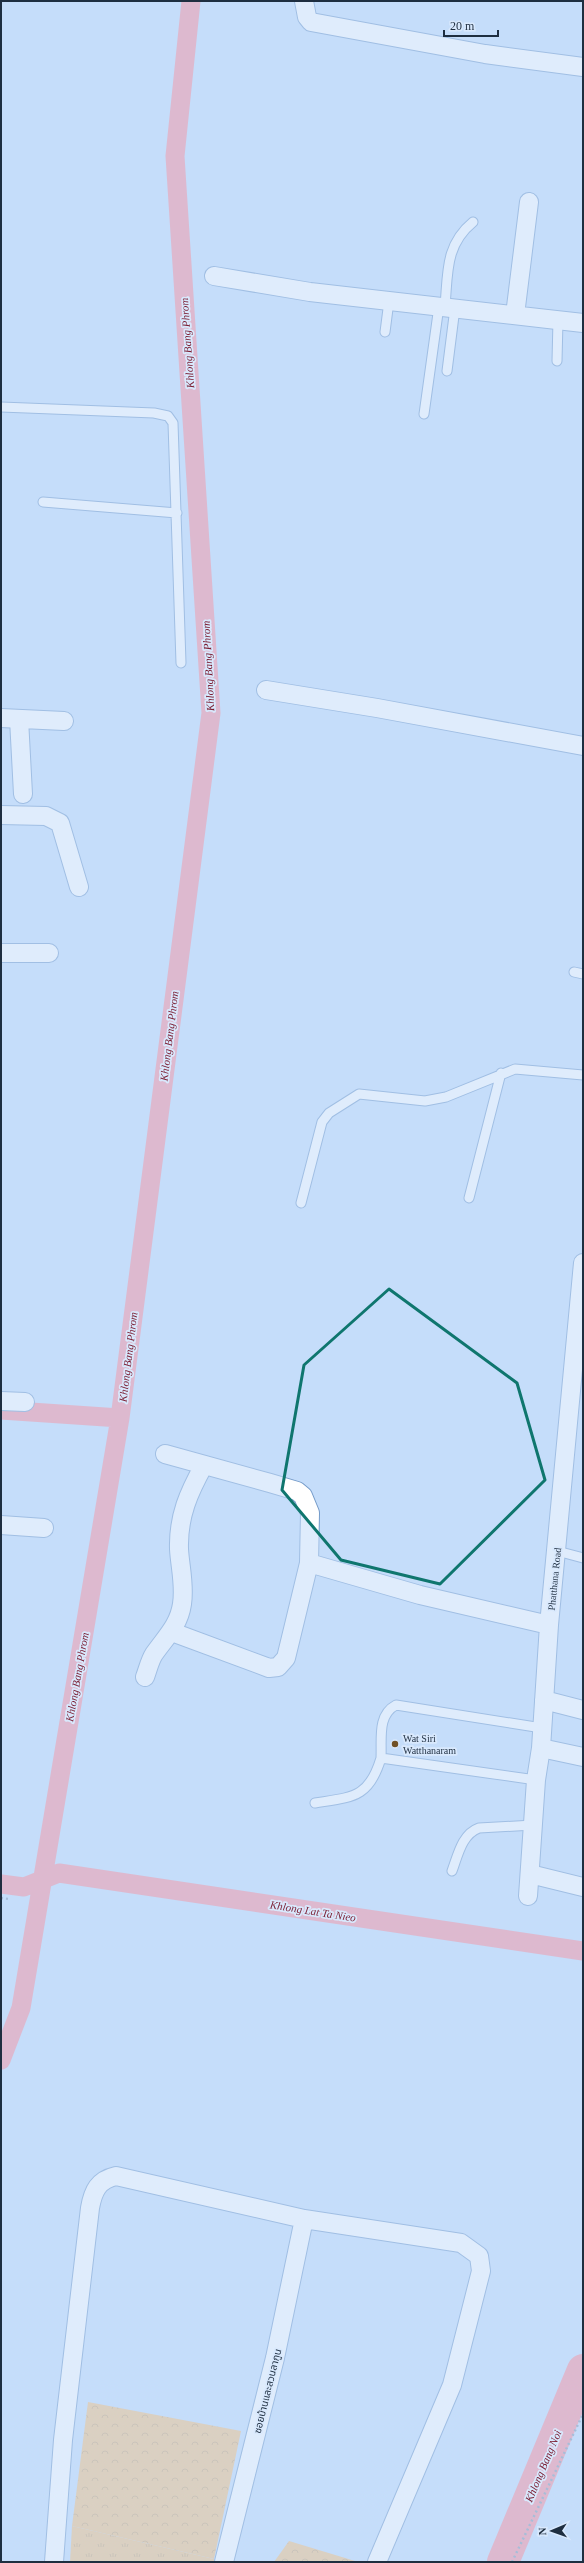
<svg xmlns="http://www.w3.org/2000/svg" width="584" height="2563" viewBox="0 0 584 2563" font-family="'Times New Roman','Noto Sans Thai',serif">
<defs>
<pattern id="grass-tufts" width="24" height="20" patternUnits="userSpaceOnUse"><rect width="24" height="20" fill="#f4c17f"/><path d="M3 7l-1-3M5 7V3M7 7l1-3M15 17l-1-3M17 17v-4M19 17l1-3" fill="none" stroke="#d1a66f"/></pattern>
<pattern id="forest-crowns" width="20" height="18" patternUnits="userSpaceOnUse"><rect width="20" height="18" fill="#f4c17f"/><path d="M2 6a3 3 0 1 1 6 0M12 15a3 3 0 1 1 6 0" fill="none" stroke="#d1a66f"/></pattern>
</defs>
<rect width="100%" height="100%" fill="#c5ddfa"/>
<!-- grass -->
<path fill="url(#grass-tufts)" d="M72,2526L214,2559V2562H70Z"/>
<!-- forest -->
<path fill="url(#forest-crowns)" d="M88,2402L241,2431L214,2559L72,2526Z
M289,2541L355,2561L274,2562Z"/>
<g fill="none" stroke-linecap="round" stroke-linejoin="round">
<!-- canal -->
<path stroke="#fa8f9b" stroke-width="19" d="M1,1410L120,1418
M1,1884L24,1887L59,1873L583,1951
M1,2060L21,2008L120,1418L211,713L175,156L191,1"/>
<!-- river -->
<path stroke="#fa8f9b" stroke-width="32" d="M503,2562L583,2370"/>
<defs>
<path id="service" d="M445,306C448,273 445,245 473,222
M385,332L389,301
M557,361L558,320
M447,371L455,308
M1,407L154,413L168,416L173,423L181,663
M424,414L439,306
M43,502L177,513
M574,972L583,974
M469,1198L501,1073
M301,1203L322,1122L329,1113L359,1094L425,1101L446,1097L515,1069L583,1075
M557,1551L583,1558
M536,1780L381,1758C382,1739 377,1715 396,1705L542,1728
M315,1803C353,1797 369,1798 381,1758
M452,1871C458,1855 462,1834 479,1828L533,1825"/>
<path id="minor" d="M304,1L307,17L311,22L485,54L583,67
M214,276L310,292L583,323
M515,315L529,202
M266,690L377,708L583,746
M1,718L64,721
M19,719L23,794
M1,815L46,816L60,823L79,887
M1,953H49
M1,1401L25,1402
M165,1454L270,1483L297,1491L303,1496L310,1513L309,1563L420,1595L549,1625
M1,1525L44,1528
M172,1632L269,1668L278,1667L286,1658L309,1563
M145,1677C148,1669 150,1660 154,1654C166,1637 179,1625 182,1604C185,1585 180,1567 179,1549C178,1516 189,1492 204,1465
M544,1700L583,1710
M541,1748L583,1757
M530,1874L583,1887
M528,1896L536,1780L541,1748L549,1625L583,1263
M54,2562L63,2440L90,2208C93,2191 98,2180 116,2176L304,2219L461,2243L479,2256L481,2271L452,2385L377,2562
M224,2562L275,2358L304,2219"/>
</defs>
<!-- service casing -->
<use href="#service" stroke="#759bc9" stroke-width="11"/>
<!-- minor casing -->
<use href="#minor" stroke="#759bc9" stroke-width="20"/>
<!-- path -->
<path stroke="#8397b0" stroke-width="2.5" stroke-dasharray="2 3" stroke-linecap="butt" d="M1,1898L9,1899
M512,2562L583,2414"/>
<!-- service -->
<use href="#service" stroke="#fff" stroke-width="9"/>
<!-- minor -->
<use href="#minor" stroke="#fff" stroke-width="18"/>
</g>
<!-- marked area -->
<path d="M0 0H584V2563H0ZM389,1289L517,1383L545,1480L440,1584L341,1560L282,1490L304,1365Z" fill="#c5ddfa" fill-opacity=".55" fill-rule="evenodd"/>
<path fill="none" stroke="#0f766e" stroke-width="3" stroke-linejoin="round" d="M389,1289L517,1383L545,1480L440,1584L341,1560L282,1490L304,1365Z"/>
<!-- markers -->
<circle fill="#705126" stroke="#d9e9fd" stroke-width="1.5" cx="395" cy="1744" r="4"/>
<g text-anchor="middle" stroke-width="3.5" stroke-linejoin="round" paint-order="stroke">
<!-- street labels -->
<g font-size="10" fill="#1e2e40" stroke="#d9e9fd">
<text transform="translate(554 1579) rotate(-84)" y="4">Phatthana Road</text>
<text transform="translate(267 2391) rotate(-76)" y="4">ซอยบ้านและสวนลากูน</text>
</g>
<!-- poi labels -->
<g font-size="10" fill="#1e2e40" stroke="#d9e9fd" text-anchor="start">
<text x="403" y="1742">Wat Siri<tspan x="403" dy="12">Watthanaram</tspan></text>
</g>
<!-- water labels -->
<g font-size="11" font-style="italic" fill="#7b1d32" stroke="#d9e9fd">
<text transform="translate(187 343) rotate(-94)" y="4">Khlong Bang Phrom</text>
<text transform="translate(208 666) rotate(-93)" y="4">Khlong Bang Phrom</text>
<text transform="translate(169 1036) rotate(-83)" y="4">Khlong Bang Phrom</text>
<text transform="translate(128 1357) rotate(-83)" y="4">Khlong Bang Phrom</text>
<text transform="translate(77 1677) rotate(-80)" y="4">Khlong Bang Phrom</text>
<text transform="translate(313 1911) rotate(9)" y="4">Khlong Lat Ta Nieo</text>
<text transform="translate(543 2466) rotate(-67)" y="4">Khlong Bang Noi</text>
</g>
</g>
<!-- border -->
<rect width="584" height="2563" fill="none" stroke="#1e2e40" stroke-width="4"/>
<!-- north arrow -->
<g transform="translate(552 2531) rotate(268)" stroke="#d9e9fd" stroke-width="3" paint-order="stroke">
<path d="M0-3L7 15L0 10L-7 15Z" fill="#1e2e40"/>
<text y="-6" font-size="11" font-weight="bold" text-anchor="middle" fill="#1e2e40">N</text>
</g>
<!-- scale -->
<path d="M444 30v6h54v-6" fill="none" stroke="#1e2e40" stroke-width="2"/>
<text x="450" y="30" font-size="12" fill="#1e2e40" stroke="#d9e9fd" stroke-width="3" paint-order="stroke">20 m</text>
</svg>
